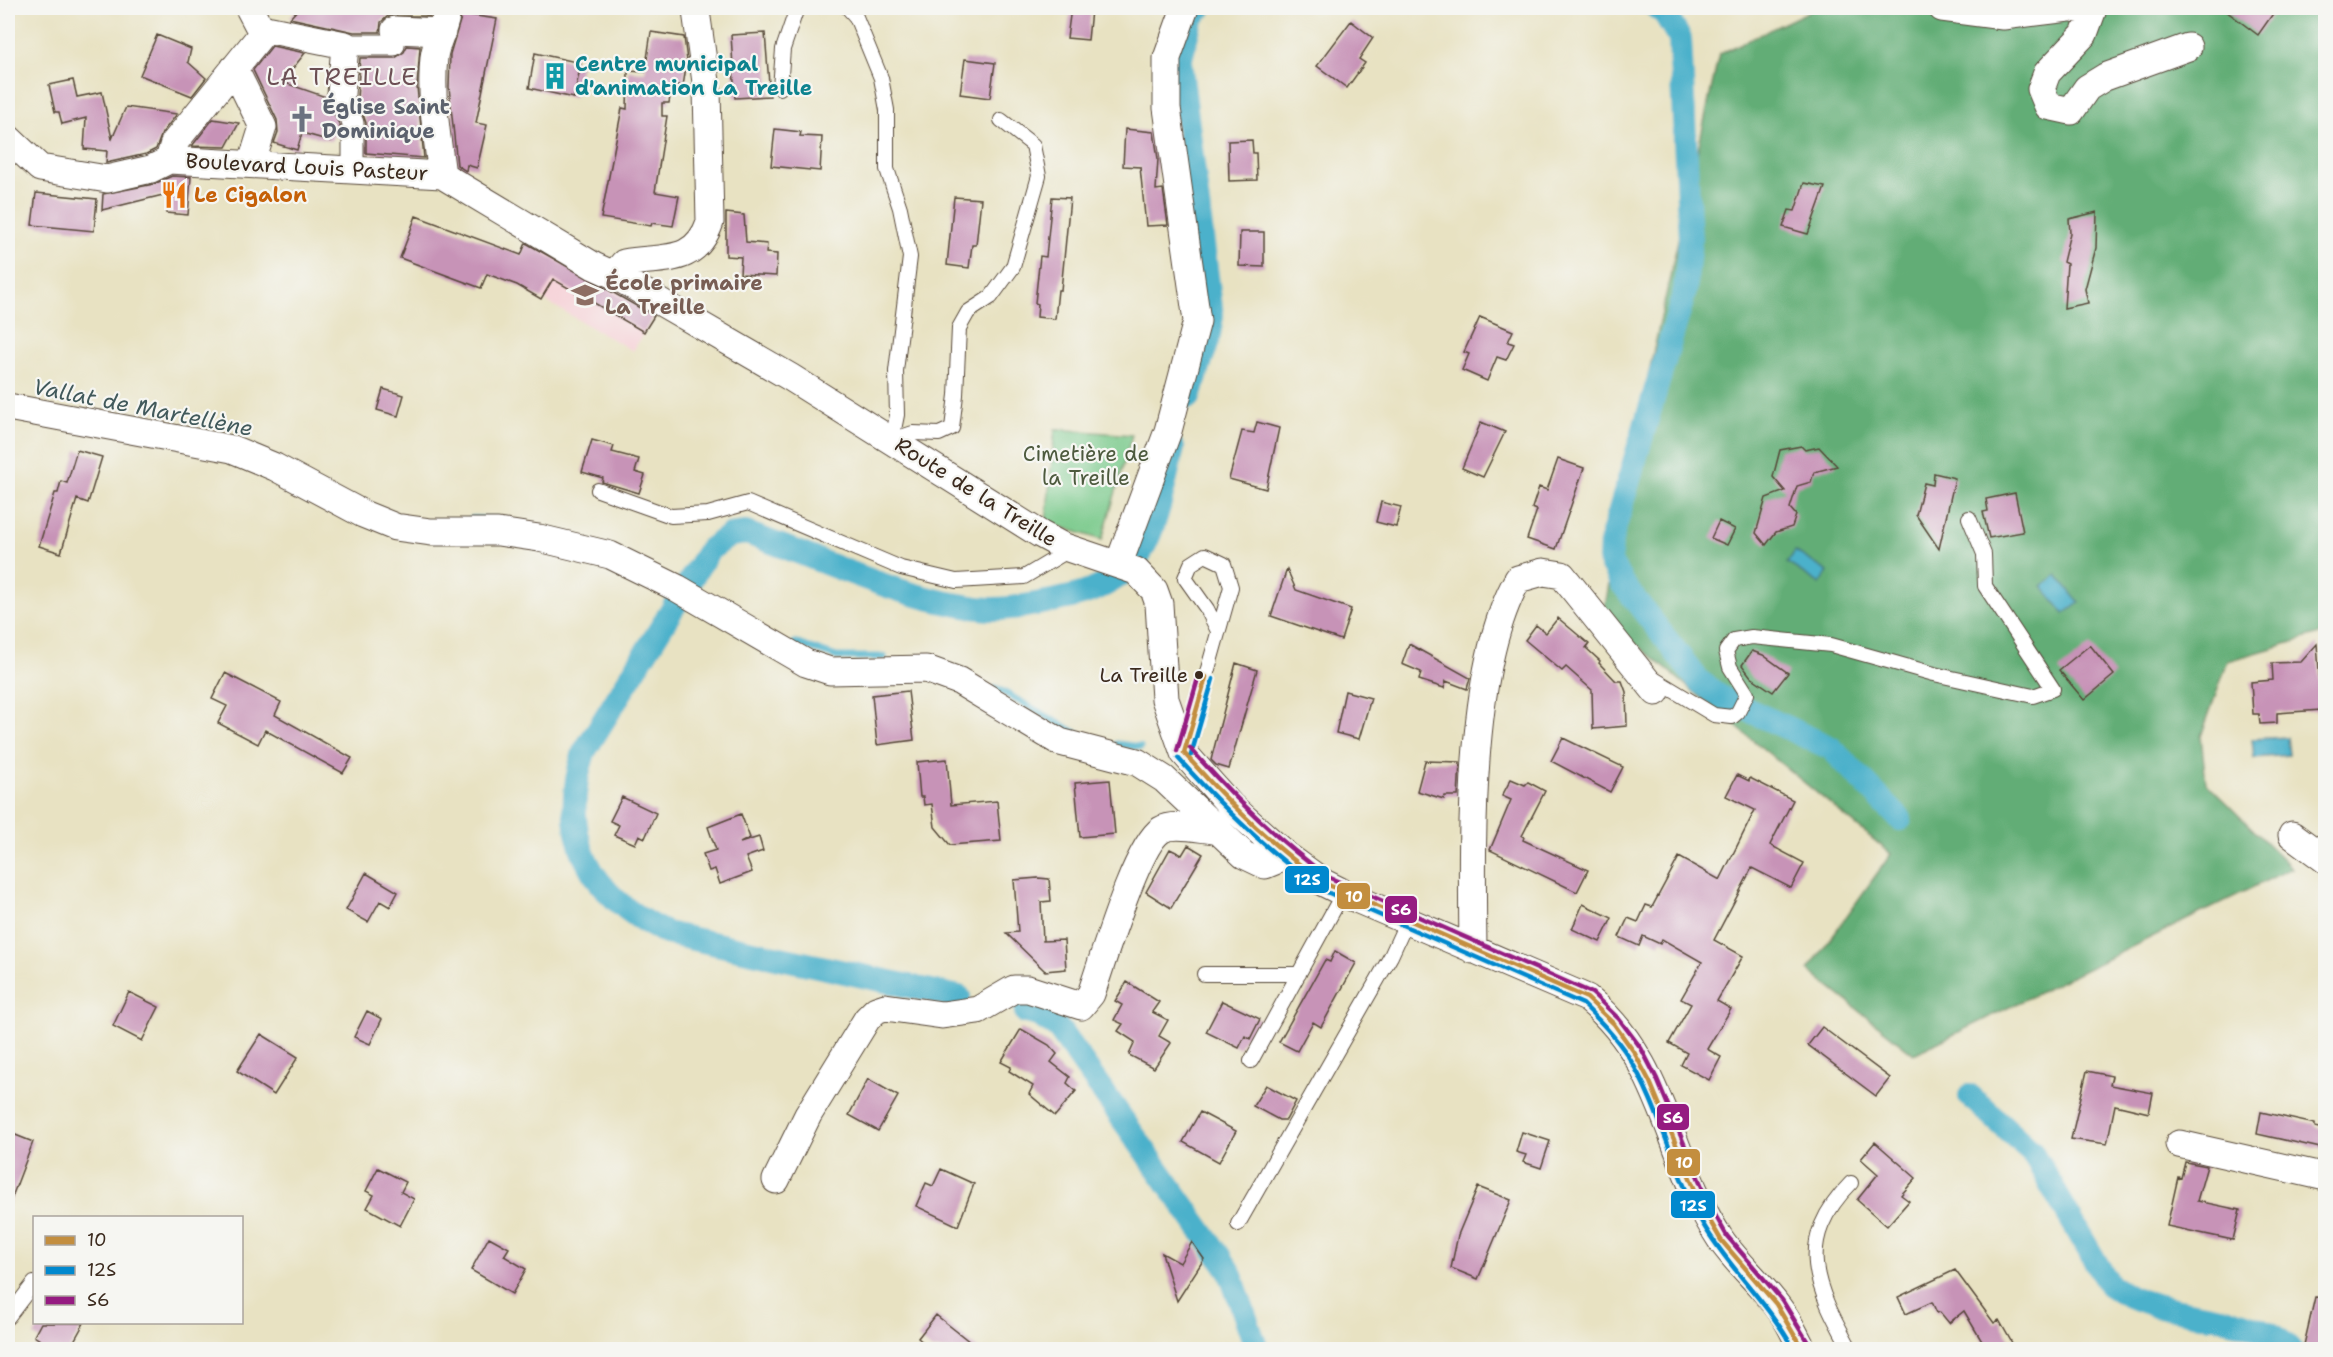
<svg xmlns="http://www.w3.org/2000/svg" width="2333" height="1357" viewBox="0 0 2333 1357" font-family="'Shantell Sans',sans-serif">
<rect width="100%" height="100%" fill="#f6f6f2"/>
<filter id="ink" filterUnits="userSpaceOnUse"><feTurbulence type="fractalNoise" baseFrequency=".0167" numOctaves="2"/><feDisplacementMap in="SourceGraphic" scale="12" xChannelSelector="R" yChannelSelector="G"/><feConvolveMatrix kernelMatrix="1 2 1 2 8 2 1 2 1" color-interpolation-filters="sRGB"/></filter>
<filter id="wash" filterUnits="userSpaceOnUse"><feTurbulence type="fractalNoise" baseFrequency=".008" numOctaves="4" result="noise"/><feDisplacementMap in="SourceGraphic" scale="24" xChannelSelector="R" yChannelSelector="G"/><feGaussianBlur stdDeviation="1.35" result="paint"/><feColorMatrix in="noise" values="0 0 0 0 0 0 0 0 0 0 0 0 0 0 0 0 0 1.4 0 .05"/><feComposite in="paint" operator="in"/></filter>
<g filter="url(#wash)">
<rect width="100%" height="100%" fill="#e8e2c2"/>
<!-- built -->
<path fill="#f6cfd6" d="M529,234L658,309L633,351L512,282Z"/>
<!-- green -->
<path fill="#78c98a" stroke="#5a7a54" stroke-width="1.5" d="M1055,429L1132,435L1102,540L1046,522Z"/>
<!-- forest -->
<path fill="#62ad76" stroke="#4e6c4a" stroke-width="1.5" d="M1816,8H2325V638L2320,634L2228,661L2201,736L2206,783L2292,868L1914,1054L1808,970L1891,854L1603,617L1640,413L1719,54Z"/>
<!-- water -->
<path fill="#4cb1cb" stroke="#446e74" stroke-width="1.5" d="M1795,551L1828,572L1820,584L1787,563Z
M2057,575L2079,603L2064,614L2042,586Z
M2287,737L2289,755L2254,758L2252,739Z"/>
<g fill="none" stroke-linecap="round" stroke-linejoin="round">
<!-- stream -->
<path stroke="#4cb1cb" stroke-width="7" d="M472,519L505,520
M795,643L837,657H884
M996,688L1078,734
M1117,744L1140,747"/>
<!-- canal -->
<path stroke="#4cb1cb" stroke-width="24" d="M1657,8L1665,14L1680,39L1690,239L1685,291L1611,540L1610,562L1622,583L1698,680L1722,698L1831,748L1900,819
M1189,397L1208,340L1212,316L1180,61L1191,19L1200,8
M959,997L666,933C589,896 557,835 584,752L709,550L730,535L746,533C825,560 905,602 989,609C1011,610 1035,604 1057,600C1090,594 1122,582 1141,552C1159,521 1164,482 1173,448
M1026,1012L1038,1015L1058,1028L1229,1270L1257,1350
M1970,1096L2032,1152L2109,1285C2162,1322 2251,1306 2291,1350"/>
</g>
<g id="blocks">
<!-- building -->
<path fill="#c793b7" d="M299,8H431L430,16H388L381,22L380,32H354L290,18Z
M1071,8L1091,10L1088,40L1067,38Z
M2222,8H2277L2258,35Z
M462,14L497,19L476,123L487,125L477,168L467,165L466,171L457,165L449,87L450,54Z
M1351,21L1373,38L1359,59L1365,63L1347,88L1317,66Z
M651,32L684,37L687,61L683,86L672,84L669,103H662V116H667L655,192L679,196L673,226L652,223L651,226L601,218L622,108L627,109L628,71L645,72Z
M765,33L770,96L735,98L731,35Z
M157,35L191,49L188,62L206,78L192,96L140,75Z
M272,46L305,53L282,82L326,97L340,126V137L333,135L331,141L302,133L297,150L274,143L278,132L277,120L253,70Z
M407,46L420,47L417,87L424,158L366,153V123L357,98L360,58H395L404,52Z
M535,53L581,63L574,98L529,88Z
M965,59L995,63L990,98L960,94Z
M73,80L77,97L102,92L112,139L126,107L177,114L162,133L156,149L146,154L106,163L107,151L84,149L86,118L62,124L59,112H55L49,85Z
M213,119L239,123L226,147L192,146Z
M775,129L801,132L800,136L822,137L820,171L771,166Z
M1125,129L1154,132L1158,159L1156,190L1163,189L1168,225L1146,226L1140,167L1123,166Z
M1252,140L1253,153H1256L1257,180L1229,181L1228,141Z
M172,176L191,177L188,215L166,213L167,194L102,210L103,194L154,184Z
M1804,183L1825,187L1808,234L1783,227L1789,210L1795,211Z
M36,193L97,199L94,231L32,225Z
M954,197L981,199L976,245H972L969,268L947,265Z
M1052,197L1070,198L1061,290H1058L1055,319L1037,317L1038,304L1035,303L1040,256L1046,257Z
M2097,212L2096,248L2085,289L2088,303L2064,308L2067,264L2063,262L2070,233L2069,219Z
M726,213L744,215L746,242L767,244L766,253L777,254L776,276L740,274L741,257L726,256Z
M416,216L521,255L526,243L654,316L644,332L553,279L541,299L517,285L487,274L481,288L400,258Z
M1240,232H1264V267L1239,266Z
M1480,317L1513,331L1508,342L1514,344L1506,360L1497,357L1487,381L1462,370L1469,354L1464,352Z
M383,389L404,395L398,416L377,410Z
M1257,422L1279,428L1266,489L1229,479L1242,431L1254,433Z
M1481,422L1505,432L1483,477L1462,468Z
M592,440L614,446L612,452L639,459L635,472L645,475L639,493L602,482L603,478L582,472Z
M1801,446L1805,450L1819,447L1837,466L1814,472L1811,482L1797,486L1790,508L1796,515L1792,527L1776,532L1766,545L1756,533L1766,498L1785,491L1773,477L1780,450Z
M77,450L102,457L88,503L77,499L61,553L39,546L55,493H58L61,481L67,483Z
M1558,459L1584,468L1556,549L1527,539L1537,510L1532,508L1539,487L1547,490Z
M1934,473L1955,478L1939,549L1916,515L1924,483L1933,485Z
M2015,493L2023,532L1989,538L1983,512L1988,511L1986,499Z
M1381,502L1401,507L1396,527L1376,522Z
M1719,521L1735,529L1727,545L1711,538Z
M1287,569L1296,590L1351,609L1341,640L1271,616Z
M1558,618L1589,644L1586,648L1600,661L1599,663L1616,681H1622L1626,692L1627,726L1593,729L1592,690L1566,667L1562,671L1525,640L1536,625L1546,633Z
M1409,644L1470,678L1467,689L1446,681L1444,688L1419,680L1421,672L1402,664Z
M2317,644L2322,710L2277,713V723L2260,724L2259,714H2253L2251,682L2273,680L2272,663L2301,662Z
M2090,645L2114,675L2084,700L2059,670Z
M1752,651L1763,655L1788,673L1773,692L1751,677L1742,665Z
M1236,663L1257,670L1229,769L1216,765L1211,760Z
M225,673L281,702L275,715L352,758L343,773L265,730L258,744L218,723L227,706L212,699Z
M908,691L914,740L877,745L872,695Z
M1345,691L1371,698L1359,739L1336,733Z
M1563,738L1623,767L1610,792L1551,761Z
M947,759L951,805L997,801L1001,841L950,845L935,827L932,804L924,805L923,797H920L917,762Z
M1425,761L1460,762L1458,796H1445L1444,799L1417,791Z
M1737,775L1749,781L1750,778L1793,800L1770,845L1804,863L1791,888L1752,868L1714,940L1743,956L1717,1001L1731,1009L1707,1049L1721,1057L1709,1080L1681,1065L1687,1053L1669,1043L1691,1004L1681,999L1702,962L1662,939L1660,944L1643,936L1639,946L1619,937L1628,918L1638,922L1646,905L1652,907L1679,857L1720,880L1755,810L1726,796Z
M1511,779L1525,785L1528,782L1545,791L1522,836L1524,837L1523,840L1588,870L1577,892L1490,850L1511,800L1502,796Z
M1110,780L1115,834L1080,837L1075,783Z
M622,797L656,813L645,838L639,835L635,844L614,835L619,825L610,821Z
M741,814L750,838L740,843L759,837L763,851L746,857L752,872L720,884L715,869L709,871L703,854L716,850L708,827Z
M1188,845L1203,854L1171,908L1146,892L1170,849L1182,855Z
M366,873L398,892L390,907L380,901L368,922L346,910Z
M1038,878L1049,879L1051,901L1041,902L1043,941L1064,940L1066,969L1045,971L1006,933L1018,932L1014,880Z
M1583,904L1612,918L1600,942L1572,929Z
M1335,951L1356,963L1321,1027L1313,1022L1297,1051L1279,1042L1325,960L1330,962Z
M1127,982L1159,1002L1152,1012L1168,1020L1159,1036L1171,1043L1154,1068L1129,1055L1135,1042L1118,1031L1123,1024L1114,1020L1122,1005L1115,1001Z
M129,992L159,1007L142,1041L113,1026Z
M1222,1001L1260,1019L1250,1039L1245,1036L1239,1048L1206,1032Z
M367,1011L382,1019L370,1044L354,1037Z
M1822,1027L1890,1078L1876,1096L1808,1045Z
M1021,1029L1049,1045L1057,1054L1051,1062L1070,1077L1067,1083L1076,1091L1055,1116L1029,1094L1033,1086L1009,1071L1011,1067L1001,1062Z
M261,1034L298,1057L274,1095L237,1071Z
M2087,1071L2112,1076L2110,1085L2153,1093L2149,1113L2115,1105L2107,1144L2071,1139Z
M868,1079L898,1096L878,1131L849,1115Z
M1266,1085L1296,1101L1286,1120H1279L1253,1106Z
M1200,1112L1236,1131L1219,1162L1183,1142Z
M2261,1112L2315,1124V1127L2325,1129V1149L2257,1134Z
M8,1132L33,1142L9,1205H8Z
M1522,1132L1550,1141L1541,1168L1523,1162L1526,1155L1516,1152Z
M1875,1142L1916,1178L1901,1195L1909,1201L1887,1226L1857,1200L1878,1174L1861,1159Z
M2185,1162L2207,1166L2197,1201L2240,1210L2233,1240L2167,1226L2178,1177L2181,1178Z
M378,1168L406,1182L401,1192L414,1199L400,1226L367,1208L374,1195L366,1191Z
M941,1169L974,1184L958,1226L916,1206L926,1183L933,1186Z
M1478,1187L1511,1200L1478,1279L1451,1268L1458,1235Z
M489,1237L509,1248L504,1256L526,1269L512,1294L471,1270Z
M1192,1242L1204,1259L1177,1301L1162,1253L1180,1263Z
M1955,1270L1994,1323L1999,1320L2016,1350H1987L1964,1311L1949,1323L1940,1312L1937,1313L1932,1302L1906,1314L1898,1297Z
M2315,1297L2325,1298V1350H2307V1346L2304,1345Z
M936,1315L980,1350H932L918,1338Z
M41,1323H84L69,1350H34L40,1340L34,1336Z"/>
</g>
</g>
<g filter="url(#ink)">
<use href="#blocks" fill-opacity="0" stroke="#554637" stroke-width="1.5"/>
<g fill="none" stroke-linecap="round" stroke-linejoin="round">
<defs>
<path id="service" d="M848,8L856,17L881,78L887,110V169L900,208L910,257L896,371L897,415L892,440
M780,88L783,49L797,8
M892,440L913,433L939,434L952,428L956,395L959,328L968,312L991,297L1013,267L1039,176L1033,145L1001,120
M598,490L671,516L708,514L748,503L901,568L956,581L1024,577L1071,549
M1651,677L1714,715L1732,717L1738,712L1747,694L1730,667L1726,651L1734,640L1752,637L1831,645L1934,674L2033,696L2053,689L1985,586L1984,554L1969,518
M1186,747L1231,587L1224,564L1205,555L1191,564L1185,578L1207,609L1218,631
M1204,974H1299
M1251,1061L1343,893
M1851,1183C1793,1242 1816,1287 1851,1350
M1238,1224L1391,956L1407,921
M8,1317L34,1283"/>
<path id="pedestrian" d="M345,45H394L395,30
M341,94L353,123V170"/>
<path id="minor" d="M1942,8L2003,16L2069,8
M2073,8L2092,12L2084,34L2047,73L2041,89L2048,106L2071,111L2087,88L2105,77L2188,47
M266,29L345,45L341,94
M395,30L442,32
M234,68L263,127L252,162
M8,138L40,168L107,179L151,169L169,160L442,175L594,266L614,275L790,377L1040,534L1062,546L1136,571L1154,590L1159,604L1165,699L1184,753L1231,806L1287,856L1324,883L1354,898L1587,998C1667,1063 1667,1159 1721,1240C1739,1266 1765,1287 1783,1314C1791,1325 1796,1338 1803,1350
M169,160L174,143L266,29L258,25L249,8
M442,175C437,136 430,97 434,57C436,40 447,25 447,8
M614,275L624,263C662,256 695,266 710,222L707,89L696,11
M8,407L232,449L275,467L363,514L395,527L431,532H498L539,538L610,555L677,588L806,663L830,671L926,669L959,681L1060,742L1137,762L1164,779L1244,855L1265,865L1287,856
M1119,563L1168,431L1197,321L1167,108V58L1185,8
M2292,835L2326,860
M1473,950C1472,847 1467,668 1518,579L1543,572L1562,575L1656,692
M2179,1144L2326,1177
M776,1180L808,1115L867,1019L876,1010L885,1007L942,1015L978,1010L1014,989H1028L1081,1006L1091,994C1102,963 1136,846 1161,830C1174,822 1201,829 1215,830"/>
</defs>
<!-- service casing -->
<use href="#service" stroke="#554637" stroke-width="16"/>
<!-- pedestrian casing -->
<use href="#pedestrian" stroke="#554637" stroke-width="23"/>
<!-- minor casing -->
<use href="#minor" stroke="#554637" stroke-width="29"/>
<!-- service -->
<use href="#service" stroke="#fff" stroke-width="14"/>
<!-- pedestrian -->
<use href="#pedestrian" stroke="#fff" stroke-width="21"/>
<!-- minor -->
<use href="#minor" stroke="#fff" stroke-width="27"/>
<defs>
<path id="bus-1" d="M1184,753C1227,802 1271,845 1324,883L1587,998L1614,1024L1634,1052L1650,1082L1703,1209L1721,1240L1776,1304L1803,1350
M1184,753L1206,677"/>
<path id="bus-2" d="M1191,755L1213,679
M1178,758C1222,807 1267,851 1320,889L1583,1004C1599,1020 1615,1036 1628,1056C1661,1108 1672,1171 1703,1224C1729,1269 1769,1303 1794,1350"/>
<path id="bus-3" d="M1190,748C1232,796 1276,839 1328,877L1592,993L1619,1019L1641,1048L1657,1079L1710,1206L1727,1236L1782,1300L1810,1346
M1177,751L1199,675"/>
</defs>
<!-- bus-1 casing -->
<use href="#bus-1" stroke="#f6f6f2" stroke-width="9"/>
<!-- bus-2 casing -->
<use href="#bus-2" stroke="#f6f6f2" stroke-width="9"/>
<!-- bus-3 casing -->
<use href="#bus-3" stroke="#f6f6f2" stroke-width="9"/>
<!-- bus-1 -->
<use href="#bus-1" stroke="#c38e3f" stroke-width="4.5"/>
<!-- bus-2 -->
<use href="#bus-2" stroke="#0088ce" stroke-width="4.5"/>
<!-- bus-3 -->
<use href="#bus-3" stroke="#951b81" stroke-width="4.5"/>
</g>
</g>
<!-- icons -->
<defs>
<symbol id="building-bare" viewBox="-9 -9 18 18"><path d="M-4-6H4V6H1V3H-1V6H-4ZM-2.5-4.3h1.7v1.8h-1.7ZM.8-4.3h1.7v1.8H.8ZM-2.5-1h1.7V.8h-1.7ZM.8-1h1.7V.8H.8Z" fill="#0f9aa8" stroke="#f6f6f2" stroke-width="2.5" paint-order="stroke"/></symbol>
<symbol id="church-bare" viewBox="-9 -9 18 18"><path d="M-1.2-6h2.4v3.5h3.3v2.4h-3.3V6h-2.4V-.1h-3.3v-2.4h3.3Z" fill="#6b7280" stroke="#f6f6f2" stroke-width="2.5" paint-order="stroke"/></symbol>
<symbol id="restaurant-bare" viewBox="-9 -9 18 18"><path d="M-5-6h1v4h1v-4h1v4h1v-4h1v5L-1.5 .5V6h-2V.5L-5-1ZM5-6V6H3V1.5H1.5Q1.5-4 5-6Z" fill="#e8710a" stroke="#f6f6f2" stroke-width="2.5" paint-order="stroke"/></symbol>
<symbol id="school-bare" viewBox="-9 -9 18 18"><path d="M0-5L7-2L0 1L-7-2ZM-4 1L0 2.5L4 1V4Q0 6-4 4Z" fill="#8d6e63" stroke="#f6f6f2" stroke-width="2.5" paint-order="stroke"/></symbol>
</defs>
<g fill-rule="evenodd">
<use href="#building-bare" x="536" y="57" width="38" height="38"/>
<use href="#church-bare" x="283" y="100" width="38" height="38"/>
<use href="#restaurant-bare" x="155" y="176" width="38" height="38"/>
<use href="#school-bare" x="566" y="276" width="38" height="38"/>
</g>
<!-- markers -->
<circle fill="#3b2a1e" stroke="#f6f6f2" stroke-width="2" cx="1199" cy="675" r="5"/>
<g text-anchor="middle" stroke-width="4.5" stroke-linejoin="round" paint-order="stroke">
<!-- bus labels -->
<g font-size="20" fill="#3b2a1e" stroke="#f6f6f2" text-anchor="end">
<text x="1188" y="682">La Treille</text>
</g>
<!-- culture labels -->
<g font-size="21" font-weight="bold" fill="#0d838f" stroke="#f6f6f2" text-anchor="start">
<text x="575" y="71">Centre municipal<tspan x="575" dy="24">d'animation La Treille</tspan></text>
</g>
<!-- worship labels -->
<g font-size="21" font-weight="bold" fill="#5b616d" stroke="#f6f6f2" text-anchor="start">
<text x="322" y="114">Église Saint<tspan x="322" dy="24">Dominique</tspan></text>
</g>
<!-- street labels -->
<g font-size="21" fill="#3b2a1e" stroke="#f6f6f2">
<text transform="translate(307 167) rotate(3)" y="7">Boulevard Louis Pasteur</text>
<text transform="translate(976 492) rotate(32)" y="7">Route de la Treille</text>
</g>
<!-- food labels -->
<g font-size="21" font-weight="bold" fill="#c56008" stroke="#f6f6f2" text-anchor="start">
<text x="194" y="202">Le Cigalon</text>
</g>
<!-- education labels -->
<g font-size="21" font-weight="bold" fill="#785e54" stroke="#f6f6f2" text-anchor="start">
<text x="605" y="290">École primaire<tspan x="605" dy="24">La Treille</tspan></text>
</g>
<!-- park labels -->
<g font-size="21" fill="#4d5a3e" stroke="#f6f6f2">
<text x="1086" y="461">Cimetière de<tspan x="1086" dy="24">la Treille</tspan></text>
</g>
<!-- water labels -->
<g font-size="22" font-style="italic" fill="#41595b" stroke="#f6f6f2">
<text transform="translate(143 407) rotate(11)" y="8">Vallat de Martellène</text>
</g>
<!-- quarter labels -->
<g font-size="24" letter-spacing="1.5" fill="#6c4f54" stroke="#f6f6f2">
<text x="342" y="85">LA TREILLE</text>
</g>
</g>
<g stroke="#f6f6f2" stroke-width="2">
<rect x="1284" y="865" width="46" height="29" rx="6" fill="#0088ce"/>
<rect x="1336" y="882" width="35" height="28" rx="6" fill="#c38e3f"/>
<rect x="1384" y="895" width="34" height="29" rx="6" fill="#951b81"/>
<rect x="1656" y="1103" width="34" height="28" rx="6" fill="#951b81"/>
<rect x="1666" y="1148" width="35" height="29" rx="6" fill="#c38e3f"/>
<rect x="1670" y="1190" width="46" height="29" rx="6" fill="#0088ce"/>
</g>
<g font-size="16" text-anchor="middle" font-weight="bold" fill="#fff">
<text x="1307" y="885">12S</text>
<text x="1354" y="902">10</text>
<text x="1401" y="915">S6</text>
<text x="1673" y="1123">S6</text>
<text x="1684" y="1168">10</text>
<text x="1693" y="1211">12S</text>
</g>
<!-- margin -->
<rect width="2333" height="1357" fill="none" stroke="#f6f6f2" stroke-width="30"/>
<!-- legend -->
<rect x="33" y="1216" width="210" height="108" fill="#f6f6f2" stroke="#aba49d" stroke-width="1.5"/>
<rect x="45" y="1236" width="30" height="9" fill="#c38e3f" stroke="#aba49d" stroke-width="1.5"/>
<text x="87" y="1246" font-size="18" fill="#3b2a1e">10</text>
<rect x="45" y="1266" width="30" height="9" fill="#0088ce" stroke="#aba49d" stroke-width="1.5"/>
<text x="87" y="1276" font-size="18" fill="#3b2a1e">12S</text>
<rect x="45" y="1296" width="30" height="9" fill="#951b81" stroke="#aba49d" stroke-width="1.5"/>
<text x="87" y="1306" font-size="18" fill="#3b2a1e">S6</text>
</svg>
